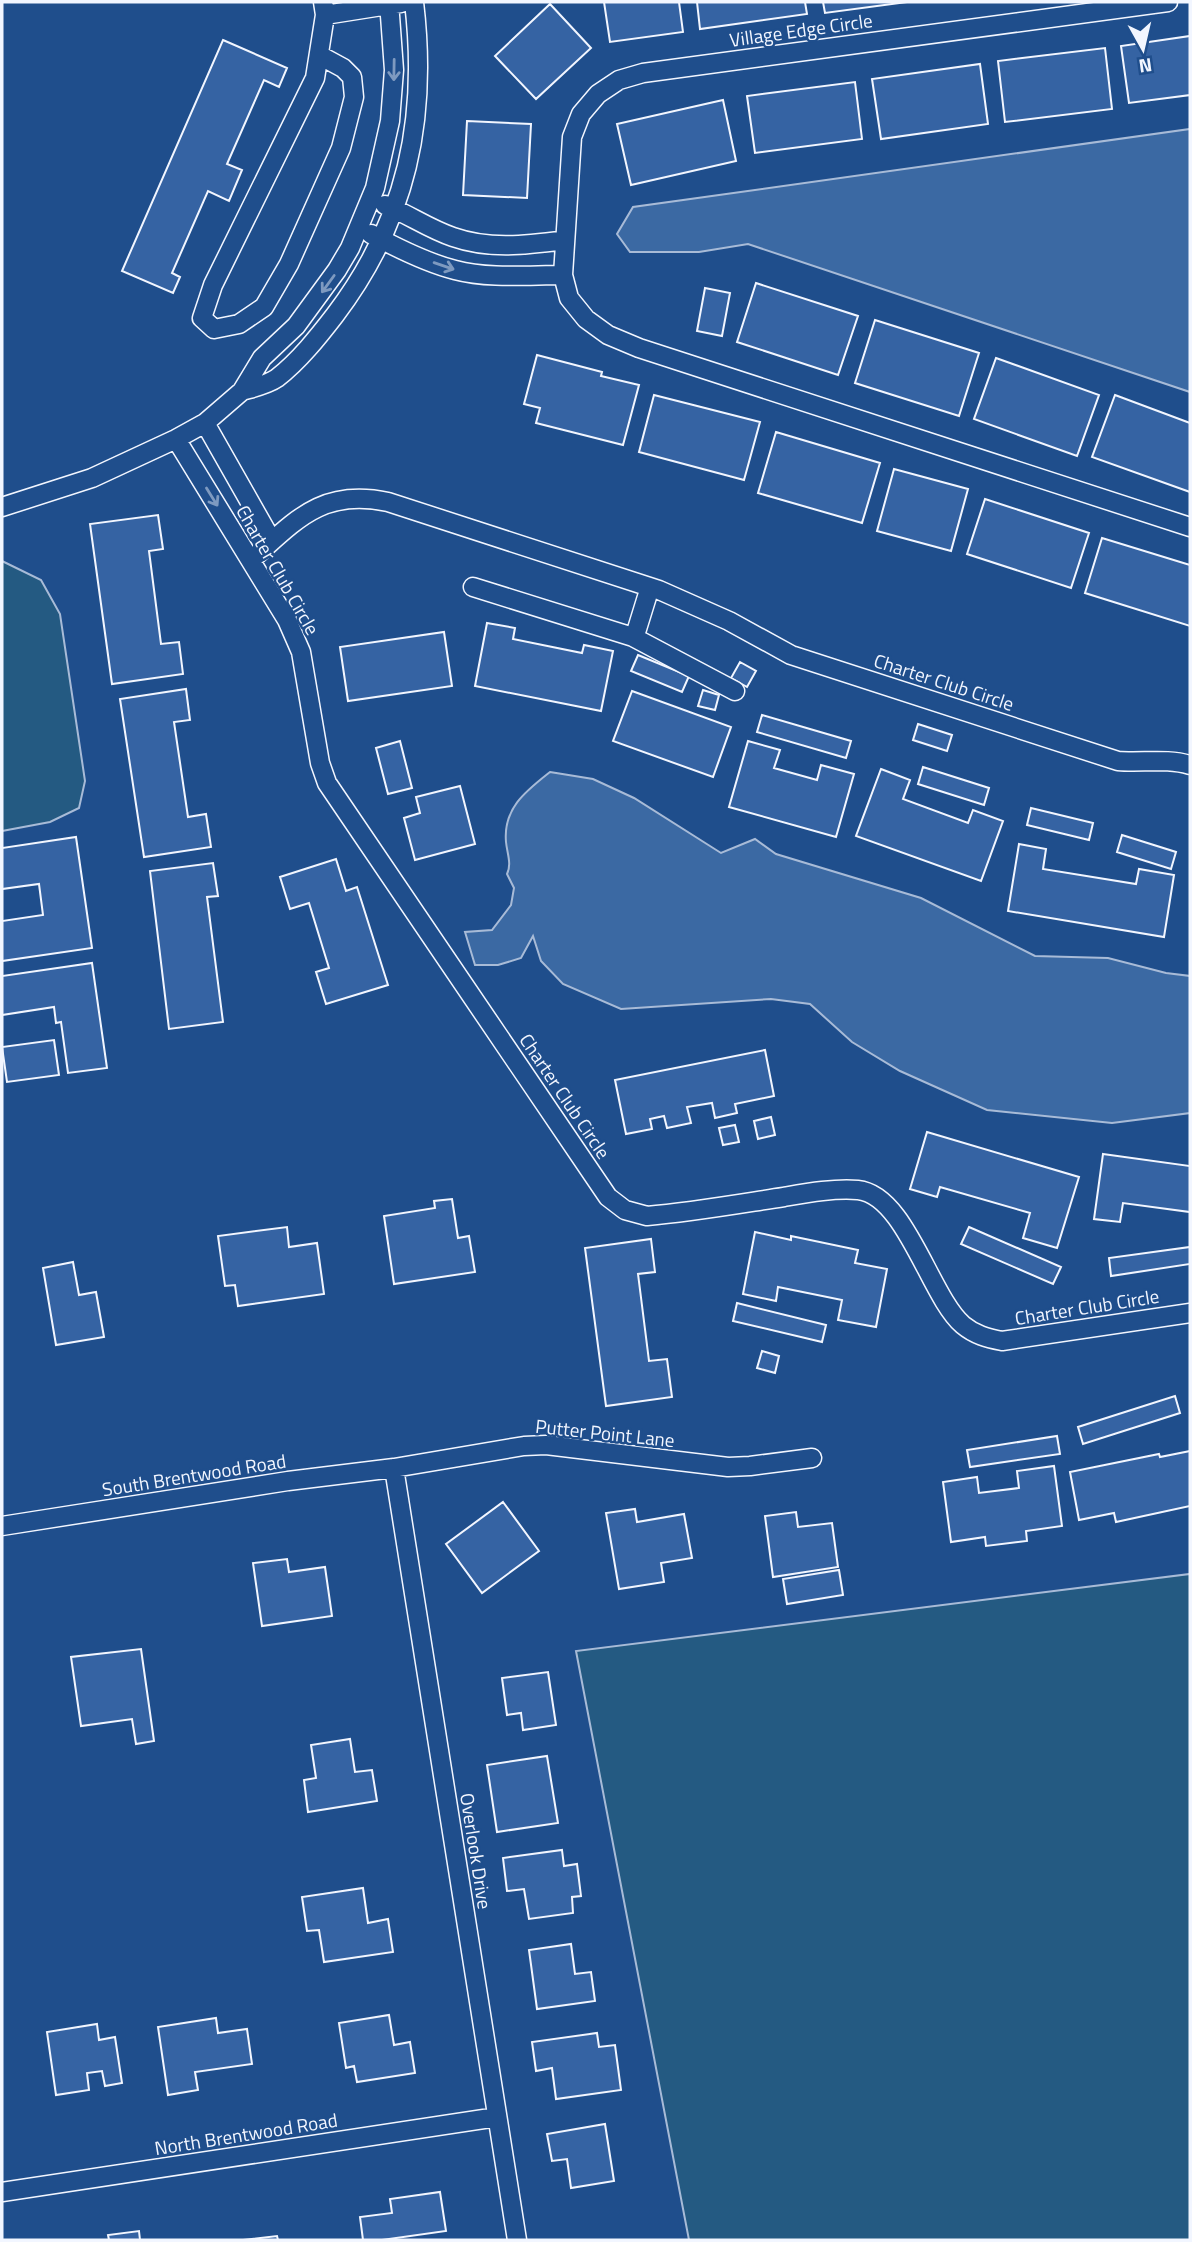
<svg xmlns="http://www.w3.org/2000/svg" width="1192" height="2242" viewBox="0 0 1192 2242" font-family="'Titillium Web',sans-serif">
<rect width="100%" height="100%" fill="#1f4e8c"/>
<!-- green -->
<path fill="#245a82" stroke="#a8bbd7" stroke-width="2" d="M2,561L41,580L60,614L85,781L79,808L50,822L2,831Z
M1190,1574V2240H689L576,1651Z"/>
<!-- water -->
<path fill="#3b69a3" stroke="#a8bbd7" stroke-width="2" d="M1190,129V392L748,244L699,252H630L617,234L633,207Z
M550,772L593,779L634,798L721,853L755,839L776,854L921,898L1035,956L1108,958L1166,973L1190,976V1113L1112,1123L987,1110L900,1071L852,1042L810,1004L771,999L621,1009L563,984L541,961L533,936L521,958L498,965H475L465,932L492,930L511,905L514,888L507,874C512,864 507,853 506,842C503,808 526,791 550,772Z"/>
<!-- building -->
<path fill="#3563a3" stroke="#f2f6ff" stroke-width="2" d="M604,2H679L683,32L610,42Z
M697,2H805L807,14L700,29Z
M823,2H907L825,13Z
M550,4L591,48L536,99L495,56Z
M1190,36V95L1129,103L1121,46Z
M223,40L287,68L279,87L264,80L227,164L242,170L229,201L208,191L172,273L180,277L173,293L122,271Z
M1105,48L1112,109L1005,122L998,61Z
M980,64L988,124L881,139L872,79Z
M855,82L862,139L755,153L747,96Z
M723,100L736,161L631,185L617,124Z
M467,121L531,124L527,198L463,195Z
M756,283L858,316L838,375L737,342Z
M705,288L730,293L722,336L697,331Z
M875,320L979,353L959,416L855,383Z
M537,355L602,372L601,376L639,385L623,445L536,423L540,408L524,404Z
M996,358L1099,395L1077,456L974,419Z
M654,395L760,422L744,480L639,452Z
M1115,395L1190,423V492L1092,457Z
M776,432L880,463L862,523L758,493Z
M894,469L968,489L951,551L877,531Z
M985,499L1089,533L1071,588L967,554Z
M158,515L163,549L149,551L161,644L179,642L183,674L112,684L90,524Z
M1102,538L1190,565V626L1085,593Z
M487,623L515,628L513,639L582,653L584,645L613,651L601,711L475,686Z
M444,632L452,686L348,701L340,647Z
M638,655L689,676L682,692L631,671Z
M740,662L756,671L747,687L731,678Z
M186,689L190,720L174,722L188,817L206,814L211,847L144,857L120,699Z
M703,690L719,695L715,710L698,706Z
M632,691L731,727L713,777L613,741Z
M762,715L851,741L846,758L757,732Z
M918,724L952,735L947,751L913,740Z
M400,741L412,788L388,794L376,748Z
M748,741L780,750L774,768L817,780L821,765L854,774L836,837L729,807Z
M923,767L989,788L984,805L918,784Z
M881,769L910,780L903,799L968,823L973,810L1003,821L981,881L856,836Z
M460,786L475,844L415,860L404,818L420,813L416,797Z
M1031,808L1093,823L1089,840L1027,825Z
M1122,835L1176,852L1171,869L1117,852Z
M76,837L92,948L2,961V921L43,915L39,884L2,889V848Z
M1019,844L1046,849L1043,869L1136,884L1139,869L1174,875L1164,937L1008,911Z
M336,859L346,891L357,887L388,985L326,1004L316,972L329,968L309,903L290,909L280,877Z
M213,863L218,896L207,897L223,1022L169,1029L150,871Z
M92,963L107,1068L68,1073L61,1022L56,1023L54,1007L2,1015V976Z
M54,1040L59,1075L7,1082L2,1047Z
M765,1050L774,1096L735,1104L737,1113L715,1118L712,1103L687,1107L691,1123L667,1128L664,1116L650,1119L652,1129L626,1134L615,1080Z
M771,1117L775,1135L758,1139L754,1121Z
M735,1125L739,1142L723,1145L719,1128Z
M927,1132L1079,1177L1057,1248L1023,1238L1030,1213L940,1187L937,1197L910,1189Z
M1103,1154L1190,1166V1212L1123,1203L1120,1222L1094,1219Z
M452,1199L458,1238L469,1236L475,1272L394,1284L384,1216L435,1208L434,1201Z
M287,1227L289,1247L317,1243L324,1294L238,1306L235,1285L225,1286L218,1236Z
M969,1227L1061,1267L1053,1284L961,1244Z
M755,1232L791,1240V1236L858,1250L855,1263L887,1269L876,1327L838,1320L842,1300L778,1287L776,1301L743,1294Z
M651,1239L655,1272L638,1274L649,1361L667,1359L672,1397L606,1406L585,1248Z
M1190,1247V1264L1111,1276L1109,1258Z
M73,1262L79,1295L96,1292L104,1337L56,1345L43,1268Z
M737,1303L826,1325L822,1342L733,1321Z
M762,1351L779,1356L775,1373L757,1368Z
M1175,1396L1180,1413L1083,1444L1078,1427Z
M1057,1436L1060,1454L970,1467L967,1450Z
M1190,1451V1506L1116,1522L1114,1513L1079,1520L1070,1472L1159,1454L1160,1457Z
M1054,1466L1062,1526L1026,1531L1027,1541L986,1546L985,1537L951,1542L943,1482L977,1477L979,1493L1019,1488L1017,1471Z
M503,1502L539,1551L482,1593L446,1544Z
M635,1509L637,1522L684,1514L692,1558L661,1563L664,1582L619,1589L606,1513Z
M796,1512L798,1527L832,1523L838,1567L773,1577L765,1516Z
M287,1559L289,1572L325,1567L332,1616L262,1626L253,1563Z
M839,1570L843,1595L787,1604L783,1579Z
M141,1649L154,1741L136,1744L132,1719L81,1726L71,1657Z
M548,1672L556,1725L523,1730L521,1713L507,1715L502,1678Z
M350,1739L355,1772L372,1770L377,1801L308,1812L304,1780L316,1778L311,1745Z
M547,1756L558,1823L497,1832L487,1765Z
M562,1850L564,1866L577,1864L581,1896L572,1897L573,1913L529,1919L524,1889L507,1891L503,1858Z
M363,1888L368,1923L388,1919L393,1952L324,1962L319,1930L307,1931L302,1897Z
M571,1944L575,1974L591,1972L595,2001L537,2009L529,1950Z
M389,2015L394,2045L410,2042L415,2073L357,2082L354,2066L346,2068L339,2023Z
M216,2018L218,2033L247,2029L252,2064L195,2072L198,2090L168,2095L158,2027Z
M97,2024L99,2040L115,2037L122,2083L105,2086L102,2071L87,2073L89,2090L56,2095L47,2032Z
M597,2033L599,2047L615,2045L621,2090L556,2099L552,2068L536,2071L532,2042Z
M605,2124L614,2181L571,2188L567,2159L552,2161L547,2134Z
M440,2192L446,2231L382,2240H363L360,2217L392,2213L390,2199Z
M139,2231L140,2240H109L108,2235Z
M277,2236L278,2240H243Z"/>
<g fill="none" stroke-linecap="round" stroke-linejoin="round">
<defs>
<path id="minor" d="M1168,2L643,73L619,80L598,94L581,114L572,137L563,275L569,298L586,319L608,335L639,348L1190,527
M325,15L401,3
M319,55L343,68L352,77L354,97L341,148L289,264L264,307L239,324L214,329L202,318L213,285L315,78L325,15L323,2
M385,205C408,214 429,229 453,237C490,250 527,245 565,240
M371,234C397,248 427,263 455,270C489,279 528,275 563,275
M242,391C252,388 267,385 277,378C299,361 318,337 335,315C407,220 428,119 414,2
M205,423L272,541
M176,439L287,620L301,652L320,763L327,783L608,1197L625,1210L647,1216C693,1212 738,1204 784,1197C807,1193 834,1188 858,1190C906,1195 930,1297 963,1325C975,1335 987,1338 1002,1341L1190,1313
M2,507L92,478L176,439L205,423L242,391L262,358L296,326L337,270L350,248L375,188L390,121L394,70L389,2
M251,560C296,520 322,488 388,502L659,590L729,621L791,655L1118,761C1142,763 1167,758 1190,765
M473,587L633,637L637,629L650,587
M633,637L735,691
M394,1468L517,2240
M2,1526L288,1481L394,1468L524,1446L546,1445L728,1467L750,1466L812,1458
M2,2192L497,2117"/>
</defs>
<!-- minor casing -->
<use href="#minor" stroke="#f2f6ff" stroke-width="21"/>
<!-- minor -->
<use href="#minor" stroke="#1f4e8c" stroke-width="18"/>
</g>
<!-- one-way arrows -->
<defs><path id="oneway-shaft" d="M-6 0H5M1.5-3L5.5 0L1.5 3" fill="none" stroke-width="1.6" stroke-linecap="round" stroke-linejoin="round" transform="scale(1.75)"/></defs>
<g stroke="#7e9ac0">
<use href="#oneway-shaft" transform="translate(394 70) rotate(91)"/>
<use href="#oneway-shaft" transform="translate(444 266) rotate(19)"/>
<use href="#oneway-shaft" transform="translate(328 284) rotate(126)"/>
<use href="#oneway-shaft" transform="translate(212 497) rotate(58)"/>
</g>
<g text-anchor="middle" stroke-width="5" stroke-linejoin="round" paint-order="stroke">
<!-- street labels -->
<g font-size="19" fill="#f2f6ff" stroke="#1f4e8c">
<text transform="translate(801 30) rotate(-8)" y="7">Village Edge Circle</text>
<text transform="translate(278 570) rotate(60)" y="7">Charter Club Circle</text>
<text transform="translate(944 682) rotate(18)" y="7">Charter Club Circle</text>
<text transform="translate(565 1096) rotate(56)" y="7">Charter Club Circle</text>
<text transform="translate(1087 1307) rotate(-9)" y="7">Charter Club Circle</text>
<text transform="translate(605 1433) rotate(6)" y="7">Putter Point Lane</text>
<text transform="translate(194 1475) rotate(-9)" y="7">South Brentwood Road</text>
<text transform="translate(476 1851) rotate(81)" y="7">Overlook Drive</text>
<text transform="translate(246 2134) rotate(-9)" y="7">North Brentwood Road</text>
</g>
</g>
<!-- border -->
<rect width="1192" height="2242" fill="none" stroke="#f2f6ff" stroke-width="7"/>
<!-- north arrow -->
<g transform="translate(1143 49) rotate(172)" stroke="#1f4e8c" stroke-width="5" paint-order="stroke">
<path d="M0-5L12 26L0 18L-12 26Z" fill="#f2f6ff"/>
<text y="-10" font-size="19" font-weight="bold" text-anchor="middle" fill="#f2f6ff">N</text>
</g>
</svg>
